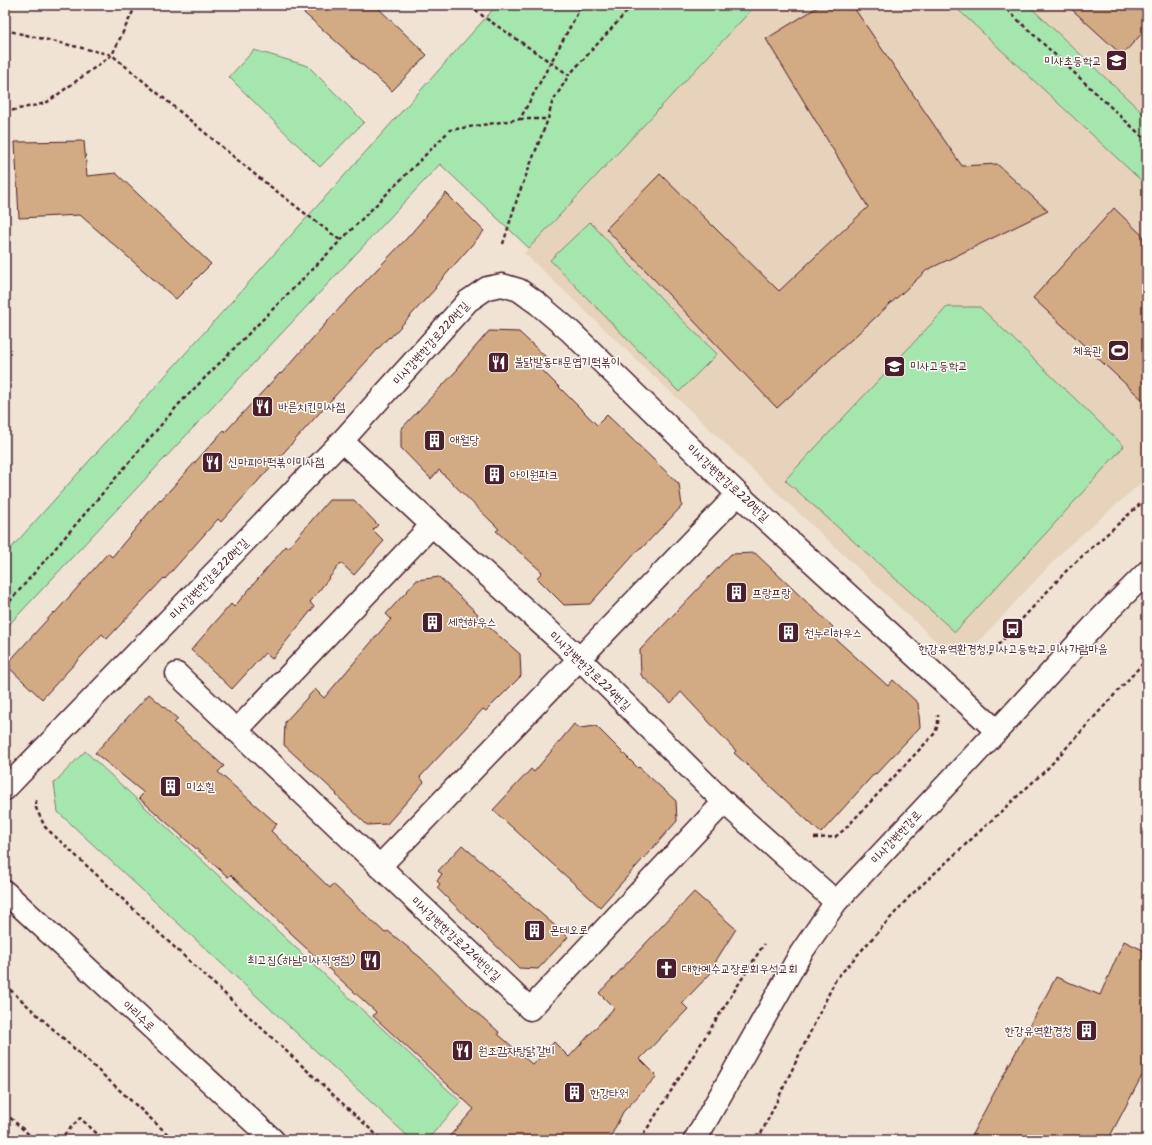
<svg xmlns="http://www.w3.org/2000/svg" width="1152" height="1145" viewBox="0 0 1152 1145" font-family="Kalam,'Poor Story',sans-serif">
<rect width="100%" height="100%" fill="#f0e3d4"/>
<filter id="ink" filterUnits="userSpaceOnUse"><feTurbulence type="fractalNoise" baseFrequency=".025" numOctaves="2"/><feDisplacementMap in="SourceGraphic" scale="8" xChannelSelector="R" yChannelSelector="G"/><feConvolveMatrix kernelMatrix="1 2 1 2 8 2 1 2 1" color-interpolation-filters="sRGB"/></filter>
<g filter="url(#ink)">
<!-- built -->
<path fill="#e7d2bc" d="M756,5H953L1147,186V478L1066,548L978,642L956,649L938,643L772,488L524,253Z
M1028,5H1147V117Z"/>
<!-- green -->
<path fill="#a5e6af" stroke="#78826d" d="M497,5H756L529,248L440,164L5,629V555Z
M953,5H1028L1147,117V186Z
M254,50L308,66L364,122L320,167L229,77Z
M590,222L673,311L717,354L679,392L550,260Z
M947,307H980L1124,446L1047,532L955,632L785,480Z
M85,751L461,1102L427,1140H412L58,812L54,783Z"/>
<!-- building -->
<path fill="#d2aa84" stroke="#4a1f2b" d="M295,5H375L427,55L392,91Z
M821,5H852L962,166L997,164L1048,211L927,270L777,408L606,229L660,174L779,291L868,207L766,39Z
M1067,5H1147V28L1122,55Z
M84,141L87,176L116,173L211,264L176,299L80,215L19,218L15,142Z
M446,193L484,231L435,287L436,288L390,338L389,337L332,399L221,522L218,519L165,579L164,578L107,639L102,634L42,699L6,665L54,612L55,613L108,553L112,557L160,499L161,500L224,430L225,432L280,373L281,374L334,314L407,238Z
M1114,208L1147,240V404L1033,298Z
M489,331L519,332L547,358L539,367L597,425L607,415L679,484L682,506L642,548L641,547L590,604L564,605L537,578L542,572L496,531L499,529L439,470L431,479L401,448V429L458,369L457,368Z
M329,500H354L378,525L373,530L384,541L354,575L341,563L310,602L314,607L272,659L265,653L232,689L191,650L231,604L234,607L286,546L288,548Z
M755,553L833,627L828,632L888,686L893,680L918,703L920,727L876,774L875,773L821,833L734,753L736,751L681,692L671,703L641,675L640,650L731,554Z
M439,577L478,614L476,616L520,654L521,676L486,711L483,709L420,777L424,782L387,824L367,825L336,795L337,794L284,745L285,722L315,689L324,698L391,619L386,614L417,580Z
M149,694L178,719L174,723L224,766L218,772L277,824L271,831L330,888L333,884L385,933L388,931L421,958L475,1011L499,1032L498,1034L533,1065L554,1042L569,1057L614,1008L599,993L694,892L736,929L717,959L711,973L682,1003L688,1009L640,1059L657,1076L623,1112L609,1140H446L474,1109L373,1016L376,1012L294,937V936L231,875L228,877L139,798L144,793L95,753Z
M574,724L580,728L596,726L638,768L639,767L676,801L677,821L600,907L493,810L531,769L534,772Z
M462,845L568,937L538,969L519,968L437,888L440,884L437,881L442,874L438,871Z
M1124,941L1147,952V1066L1108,1140H969L1056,977L1100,995Z"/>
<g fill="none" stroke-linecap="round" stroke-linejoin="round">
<defs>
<path id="street" d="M342,441L432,525L580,659L724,802L836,902
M177,674L530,1009L724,802
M236,731L432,525
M5,789L342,441L468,301L487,288L502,285L519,290L537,303L570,331L738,494L997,731
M379,867L738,494"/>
<path id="secondary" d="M5,892L273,1140
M695,1140L801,953L836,902L997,731L1102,617L1147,572"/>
</defs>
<!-- street casing -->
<use href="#street" stroke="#4a1f2b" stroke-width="25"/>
<!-- secondary casing -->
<use href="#secondary" stroke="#4a1f2b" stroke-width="25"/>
<!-- path -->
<path stroke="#4a1f2b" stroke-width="2.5" stroke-dasharray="4 3" stroke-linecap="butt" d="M470,5L484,17L569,75L633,5
M1002,5L1147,141
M5,30L112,55L258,177L341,241
M5,112L46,103L112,55L136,5
M520,119H548
M503,244L518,196L548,119L552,103L569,75
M5,607L179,404L450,130L520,119L582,5
M989,655L1068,569L1147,498
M36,800V808L45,827L382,1140
M814,838L835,837L845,829L935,733L938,724V715
M5,985L174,1140
M5,1113L35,1140
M59,1140L80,1118L104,1140
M640,1140L764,944
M758,1140L836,979L910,896L1048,768L1146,660"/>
<!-- street -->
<use href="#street" stroke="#fdfcf7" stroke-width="22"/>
<!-- secondary -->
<use href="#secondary" stroke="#fdfcf7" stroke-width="22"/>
</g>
</g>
<!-- icons -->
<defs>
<symbol id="school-square" viewBox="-11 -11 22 22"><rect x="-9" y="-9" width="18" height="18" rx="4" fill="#4a1f2b" stroke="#fdfcf7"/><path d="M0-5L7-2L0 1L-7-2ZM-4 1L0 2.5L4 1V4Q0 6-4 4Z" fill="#fff"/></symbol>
<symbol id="stadium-square" viewBox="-11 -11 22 22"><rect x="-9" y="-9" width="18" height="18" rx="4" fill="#4a1f2b" stroke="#fdfcf7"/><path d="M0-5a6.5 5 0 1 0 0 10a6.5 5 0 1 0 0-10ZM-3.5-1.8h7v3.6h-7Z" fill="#fff"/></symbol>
<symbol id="restaurant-square" viewBox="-11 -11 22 22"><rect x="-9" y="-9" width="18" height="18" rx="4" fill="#4a1f2b" stroke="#fdfcf7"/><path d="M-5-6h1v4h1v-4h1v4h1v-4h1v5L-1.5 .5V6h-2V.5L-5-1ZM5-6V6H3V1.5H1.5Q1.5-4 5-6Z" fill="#fff"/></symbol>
<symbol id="building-square" viewBox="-11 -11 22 22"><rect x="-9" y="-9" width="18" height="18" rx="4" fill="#4a1f2b" stroke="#fdfcf7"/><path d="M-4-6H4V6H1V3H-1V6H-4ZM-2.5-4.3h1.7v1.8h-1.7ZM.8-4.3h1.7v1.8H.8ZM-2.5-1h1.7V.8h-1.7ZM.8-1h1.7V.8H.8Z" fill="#fff"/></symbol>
<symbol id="bus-square" viewBox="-11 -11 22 22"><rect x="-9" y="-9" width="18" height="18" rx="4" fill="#4a1f2b" stroke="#fdfcf7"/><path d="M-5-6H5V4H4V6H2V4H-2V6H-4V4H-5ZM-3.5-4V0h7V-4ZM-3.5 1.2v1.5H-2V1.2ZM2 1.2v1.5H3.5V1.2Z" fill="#fff"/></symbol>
<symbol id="church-square" viewBox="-11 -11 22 22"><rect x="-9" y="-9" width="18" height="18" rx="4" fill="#4a1f2b" stroke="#fdfcf7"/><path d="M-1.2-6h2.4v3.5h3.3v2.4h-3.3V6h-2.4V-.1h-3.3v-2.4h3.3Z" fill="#fff"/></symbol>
</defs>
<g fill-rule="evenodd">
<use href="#school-square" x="1104" y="48" width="25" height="25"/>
<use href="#stadium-square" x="1106" y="338" width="25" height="25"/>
<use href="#restaurant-square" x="486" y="350" width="25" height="25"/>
<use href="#school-square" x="882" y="354" width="25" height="25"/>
<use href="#restaurant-square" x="250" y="394" width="25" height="25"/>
<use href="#building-square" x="422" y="428" width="25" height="25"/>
<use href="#restaurant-square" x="200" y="450" width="25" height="25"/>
<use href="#building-square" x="482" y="462" width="25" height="25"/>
<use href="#building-square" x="724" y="580" width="25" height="25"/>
<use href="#building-square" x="420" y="610" width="25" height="25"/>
<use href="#bus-square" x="1000" y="616" width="25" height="25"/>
<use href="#building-square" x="776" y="620" width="25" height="25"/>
<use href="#building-square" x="158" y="774" width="25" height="25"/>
<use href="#building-square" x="522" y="918" width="25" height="25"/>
<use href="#restaurant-square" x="358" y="948" width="25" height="25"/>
<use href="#church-square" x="654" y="956" width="25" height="25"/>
<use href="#building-square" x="1074" y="1018" width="25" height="25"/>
<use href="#restaurant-square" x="450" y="1038" width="25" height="25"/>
<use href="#building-square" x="562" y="1080" width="25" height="25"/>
</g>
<g text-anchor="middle" stroke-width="3" stroke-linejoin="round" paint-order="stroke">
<!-- poi labels -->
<g font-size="12" fill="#4a1f2b" stroke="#fdfcf7" text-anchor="start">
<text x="1102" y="65" text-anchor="end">미사초등학교</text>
<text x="1102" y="355" text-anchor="end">체육관</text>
<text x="514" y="366">불닭발동대문엽기떡볶이</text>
<text x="910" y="370">미사고등학교</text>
<text x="278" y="411">바른치킨미사점</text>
<text x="450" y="444">애월당</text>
<text x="228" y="466">신마피아떡볶이미사점</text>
<text x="510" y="479">아이원파크</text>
<text x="752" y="597">프랑프랑</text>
<text x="448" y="626">세현하우스</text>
<text x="804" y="637">천누리하우스</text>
<text x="1013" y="653" text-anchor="middle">한강유역환경청.미사고등학교.미사가람마을</text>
<text x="186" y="791">미소힐</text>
<text x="550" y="934">몬테오로</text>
<text x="356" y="964" text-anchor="end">최고집(하남미사직영점)</text>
<text x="682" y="973">대한예수교장로회우석교회</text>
<text x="1072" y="1035" text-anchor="end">한강유역환경청</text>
<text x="478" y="1055">원조감자탕닭갈비</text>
<text x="590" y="1097">한강타워</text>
</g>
<!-- street labels -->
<g font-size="12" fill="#4a1f2b" stroke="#fdfcf7">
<text transform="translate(431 343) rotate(-48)" y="4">미사강변한강로220번길</text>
<text transform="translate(728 483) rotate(43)" y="4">미사강변한강로220번길</text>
<text transform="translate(209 579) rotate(-46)" y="4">미사강변한강로220번길</text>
<text transform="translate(590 671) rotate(44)" y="4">미사강변한강로224번길</text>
<text transform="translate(896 837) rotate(-47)" y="4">미사강변한강로</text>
<text transform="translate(456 939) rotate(43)" y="4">미사강변한강로224번안길</text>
<text transform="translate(139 1016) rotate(43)" y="4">아리수로</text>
</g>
</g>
<!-- margin -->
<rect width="1152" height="1145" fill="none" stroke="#fdfcf7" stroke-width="20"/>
<rect x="10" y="10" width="1132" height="1125" fill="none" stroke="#4a1f2b" stroke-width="1.5" filter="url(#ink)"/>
</svg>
